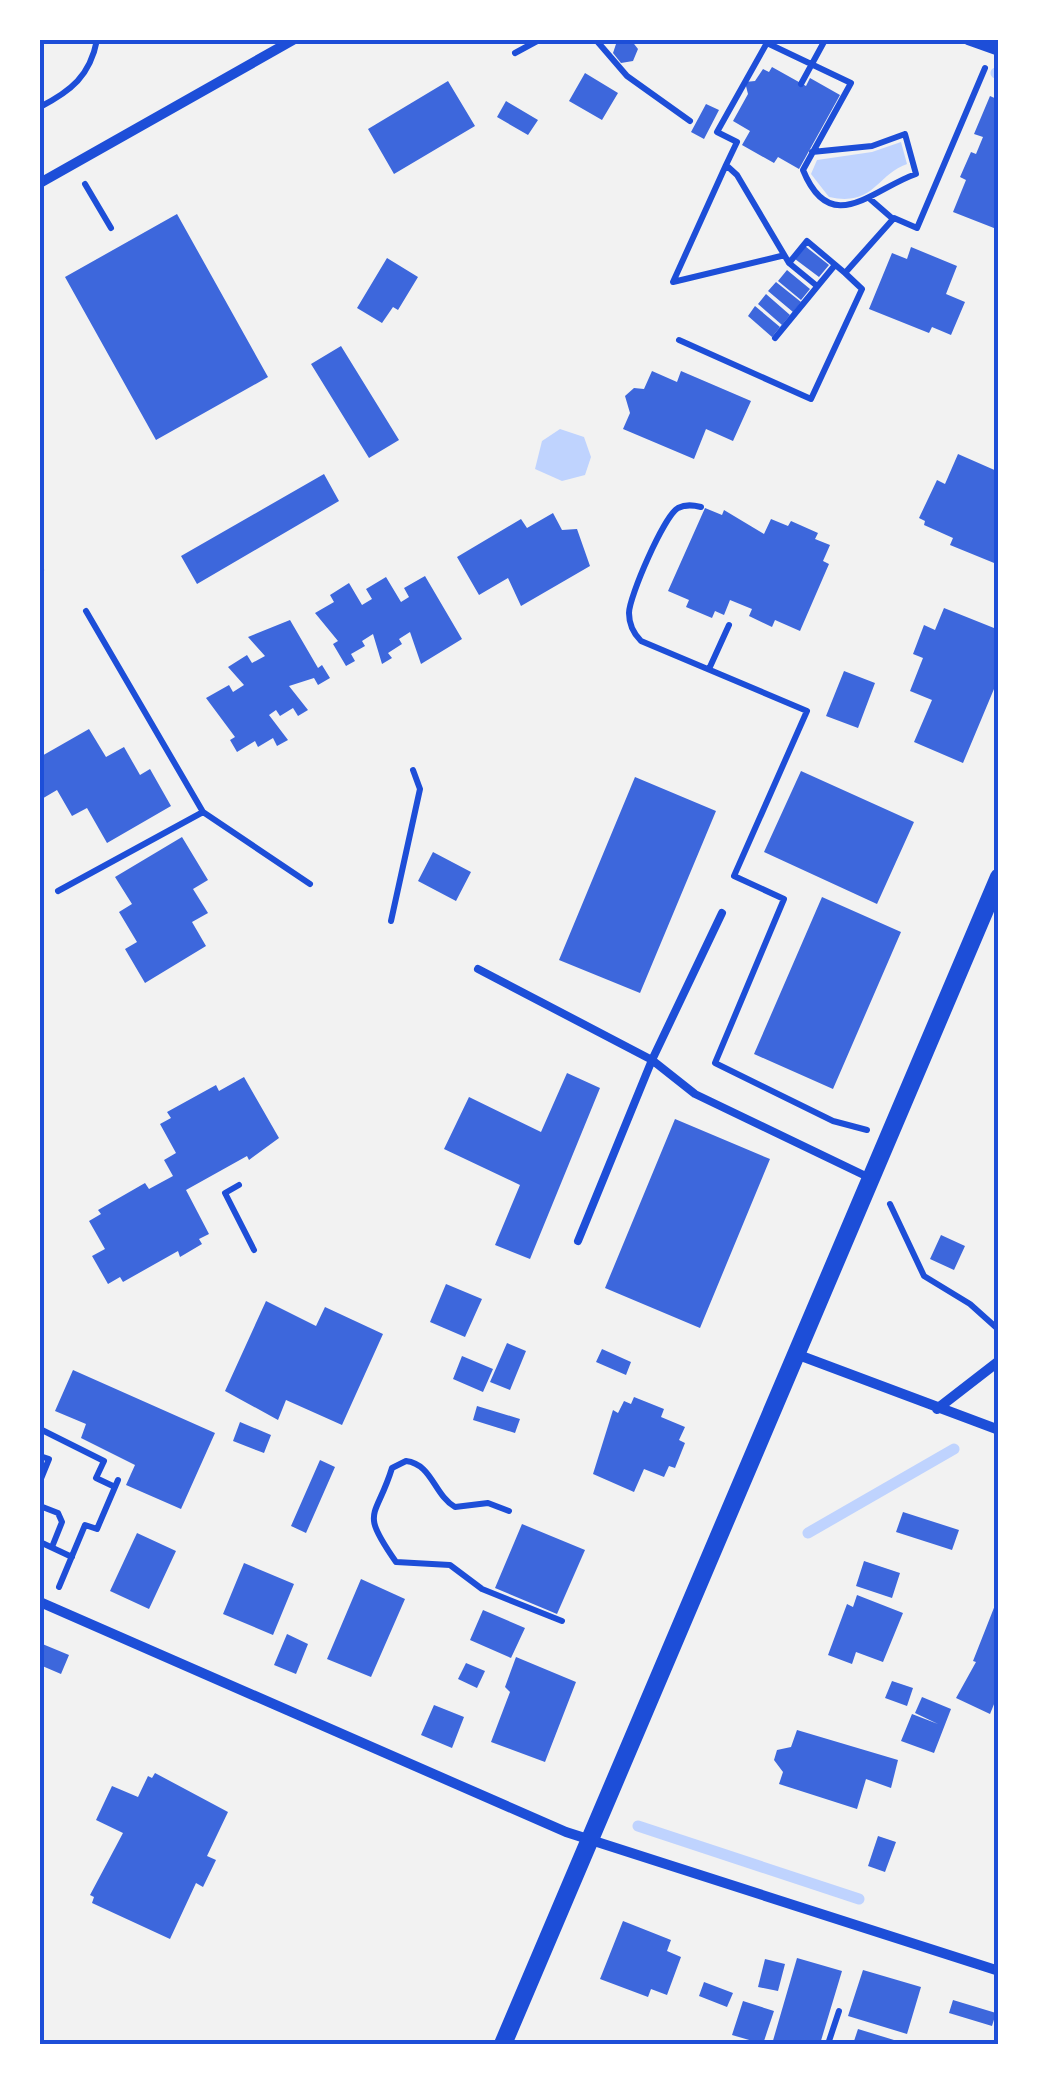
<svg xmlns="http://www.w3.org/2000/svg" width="1039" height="2084" viewBox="0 0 1039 2084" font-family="'DejaVu Sans',sans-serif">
<rect width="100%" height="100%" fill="#f2f2f2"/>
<!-- water -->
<path fill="#bfd3fe" d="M901,142L907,164C876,175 874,207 829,197L811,174L817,160L872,152Z
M560,429L584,437L591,457L585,475L562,481L535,469L542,441Z"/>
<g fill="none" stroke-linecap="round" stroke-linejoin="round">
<!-- stream -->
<path stroke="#bfd3fe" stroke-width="11" d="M996,73L999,74
M808,1533L954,1449
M638,1826L859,1899"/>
</g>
<!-- building -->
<path fill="#3d67dc" d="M622,40H631L638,49L633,61L621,63L613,53L617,41Z
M772,67L806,86L810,78L840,95L799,169L778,157L774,163L742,145L750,131L733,121L748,94L745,82L755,81L763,69L769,72Z
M585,73L618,93L602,120L569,101Z
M448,81L475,126L394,174L368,129Z
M990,96L999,100V230L953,212L966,180L960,177L971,152L976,154L983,137L974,134Z
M506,101L538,120L528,135L497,117Z
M706,104L719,110L704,139L691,132Z
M177,214L268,377L156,440L65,277Z
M805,246L829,265L819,277L795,259Z
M911,247L957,266L946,294L965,302L951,335L932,327L929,333L869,309L892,253L907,259Z
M387,258L418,277L398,310L393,307L382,323L357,308Z
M787,270L810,289L801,300L778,281Z
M776,282L801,302L793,312L768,291Z
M766,294L790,315L782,325L758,304Z
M755,306L780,327L772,337L748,316Z
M341,346L399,440L369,458L311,364Z
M652,371L677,382L681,371L751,401L733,441L706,429L694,459L623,429L630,413L625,396L634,388L644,389Z
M958,454L999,472V565L950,545L953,538L924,525L925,521L919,518L937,480L945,484Z
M324,474L339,501L197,584L181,556Z
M705,508L722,515L724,510L764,534L771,519L788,526L791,521L818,533L815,539L830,545L823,561L829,564L800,631L775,620L772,627L749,616L752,609L730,600L724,615L715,611L712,618L686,607L689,600L668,591Z
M553,513L562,530L577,529L590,566L521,606L508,578L479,595L457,557L521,519L527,528Z
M425,576L462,639L421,664L410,632L399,639L402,644L388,653L392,658L382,664L373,634L362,641L365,646L351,654L355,661L346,666L333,644L338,641L315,613L334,602L330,595L349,583L362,605L372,599L366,589L386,577L401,602L409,597L404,588Z
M944,608L999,630V677L963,763L914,742L932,700L910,691L923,658L913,654L924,625L935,630Z
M290,620L318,668L322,665L330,678L318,685L314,678L289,686L308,710L298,716L293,708L280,716L276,710L269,715L288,740L277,746L273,738L258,747L255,741L237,752L230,740L235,737L206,698L229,685L233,692L244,685L228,667L247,655L252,663L265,656L248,637Z
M844,671L875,683L858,728L826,716Z
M89,729L106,757L124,747L140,775L150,769L171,806L107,843L87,808L72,816L57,790L40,800V757Z
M801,771L914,822L877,904L764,852Z
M635,777L716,811L640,993L559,960Z
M182,837L208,880L193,889L208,913L192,922L206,946L145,983L125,949L137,942L119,912L132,904L115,877Z
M433,852L471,872L456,901L418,881Z
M822,897L901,932L833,1089L754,1054Z
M567,1073L600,1088L530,1259L495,1245L520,1185L444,1149L469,1097L541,1132Z
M244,1077L279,1138L249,1160L247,1156L186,1190L209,1234L199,1239L202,1244L180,1257L178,1251L123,1282L120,1277L108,1284L92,1256L105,1249L89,1221L101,1214L98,1210L145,1183L149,1189L173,1176L164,1160L176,1153L160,1124L171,1118L167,1112L216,1085L219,1091Z
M675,1119L770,1159L700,1328L605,1288Z
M941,1235L965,1246L954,1270L930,1259Z
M446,1284L482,1299L465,1337L430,1322Z
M266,1301L316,1326L325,1307L383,1334L342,1425L286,1400L278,1420L225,1391Z
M507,1343L526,1351L510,1390L490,1382Z
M602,1349L631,1362L626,1375L596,1362Z
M462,1356L493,1369L483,1392L453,1379Z
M73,1370L215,1433L181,1509L126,1485L135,1465L81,1438L86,1424L55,1411Z
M634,1397L664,1409L661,1417L685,1427L679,1440L685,1443L675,1468L669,1466L664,1477L644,1469L634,1492L593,1474L613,1410L618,1413L624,1401L631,1404Z
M477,1406L520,1419L515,1433L473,1420Z
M240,1422L271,1435L264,1453L233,1441Z
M320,1460L335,1467L306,1533L291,1526Z
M903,1512L959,1530L952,1550L896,1532Z
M522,1524L585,1550L557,1614L495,1588Z
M137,1533L176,1551L149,1609L110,1591Z
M864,1561L900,1573L892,1598L856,1586Z
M244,1563L294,1584L273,1635L223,1614Z
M361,1579L405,1599L371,1677L327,1659Z
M857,1595L903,1613L883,1662L856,1652L852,1664L828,1655L847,1604L853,1607Z
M999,1595V1692L990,1714L956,1698L976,1662L973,1661Z
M483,1610L525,1628L511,1658L470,1640Z
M287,1634L308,1644L296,1674L274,1665Z
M40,1643L69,1655L61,1674L40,1665Z
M516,1657L576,1682L545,1762L491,1742L510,1692L505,1687Z
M466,1663L485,1671L477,1688L458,1679Z
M892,1681L913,1688L907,1706L885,1698Z
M922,1697L951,1709L934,1753L901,1741L912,1714L938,1724L915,1713Z
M434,1705L464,1717L452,1748L421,1735Z
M797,1730L898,1760L891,1788L866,1779L857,1809L779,1784L783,1772L774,1760L777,1750L791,1747Z
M155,1773L228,1812L207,1856L216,1860L203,1887L196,1883L170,1939L92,1903L94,1897L90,1895L123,1833L96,1820L112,1786L138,1797L148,1776L152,1778Z
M878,1836L896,1842L885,1872L868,1866Z
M623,1921L671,1940L667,1951L681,1957L667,1995L651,1989L648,1997L600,1979Z
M797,1958L842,1971L820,2044H772Z
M765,1959L785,1964L778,1991L758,1987Z
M863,1970L921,1987L907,2034L848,2016Z
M704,1982L733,1993L727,2007L699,1996Z
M953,2000L996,2013L992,2026L949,2013Z
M743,2001L774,2011L763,2044L732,2035Z
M858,2029L894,2040L893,2044H853Z"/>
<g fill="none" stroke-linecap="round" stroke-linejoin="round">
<!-- path -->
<path stroke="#1d4ed8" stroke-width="6" d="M596,40L627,76L690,121
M767,43L851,83L803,170C831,239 874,188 916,174L905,134L872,146L812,152
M515,53L539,40
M801,84L825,40
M40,107C71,91 90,76 97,40
M726,165L737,142L717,132L768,41
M85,184L111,228
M870,199L893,219
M781,256L673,282L726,165L737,175L789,263L807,241L845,273L894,218L917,228L985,68
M789,263L817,286
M775,338L835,265
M679,340L811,399L862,289L845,273
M701,507C693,505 686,504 678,508C664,516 629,597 629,613C629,624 633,633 641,641L807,711L734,876L784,899L715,1063L833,1121L867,1130
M40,571L41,570
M86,611L203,812L310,884
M709,669L729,625
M58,891L203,812
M391,921L420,789L413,770
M239,1185L225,1193L254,1250
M890,1204L924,1276L970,1304L999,1330
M40,1429L104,1461L96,1478L115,1487
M40,1456L49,1459L40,1481
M40,1506L58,1513L62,1522L52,1547
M509,1511L488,1503L455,1507C434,1495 432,1464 406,1461L392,1468C376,1520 359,1509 396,1562L450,1565L482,1589L562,1621
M40,1542L72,1557
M59,1587L85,1525L97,1529L118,1480
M828,2044L839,2011"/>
<!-- service -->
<path stroke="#1d4ed8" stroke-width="8" d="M478,969L652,1060L695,1094L872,1179
M578,1241L652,1060L722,913"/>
<!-- minor -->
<path stroke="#1d4ed8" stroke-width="10" d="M968,40L999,51
M40,183L293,40
M796,1354L999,1430
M937,1409L999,1361
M40,1602L566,1832L999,1971"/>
<!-- tertiary -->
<path stroke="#1d4ed8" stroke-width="18" d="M503,2044L999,877"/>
</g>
<!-- border -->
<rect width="1039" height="2084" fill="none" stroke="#ffffff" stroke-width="85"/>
<rect x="42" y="42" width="954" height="2000" fill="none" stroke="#1d4ed8" stroke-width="4"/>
</svg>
